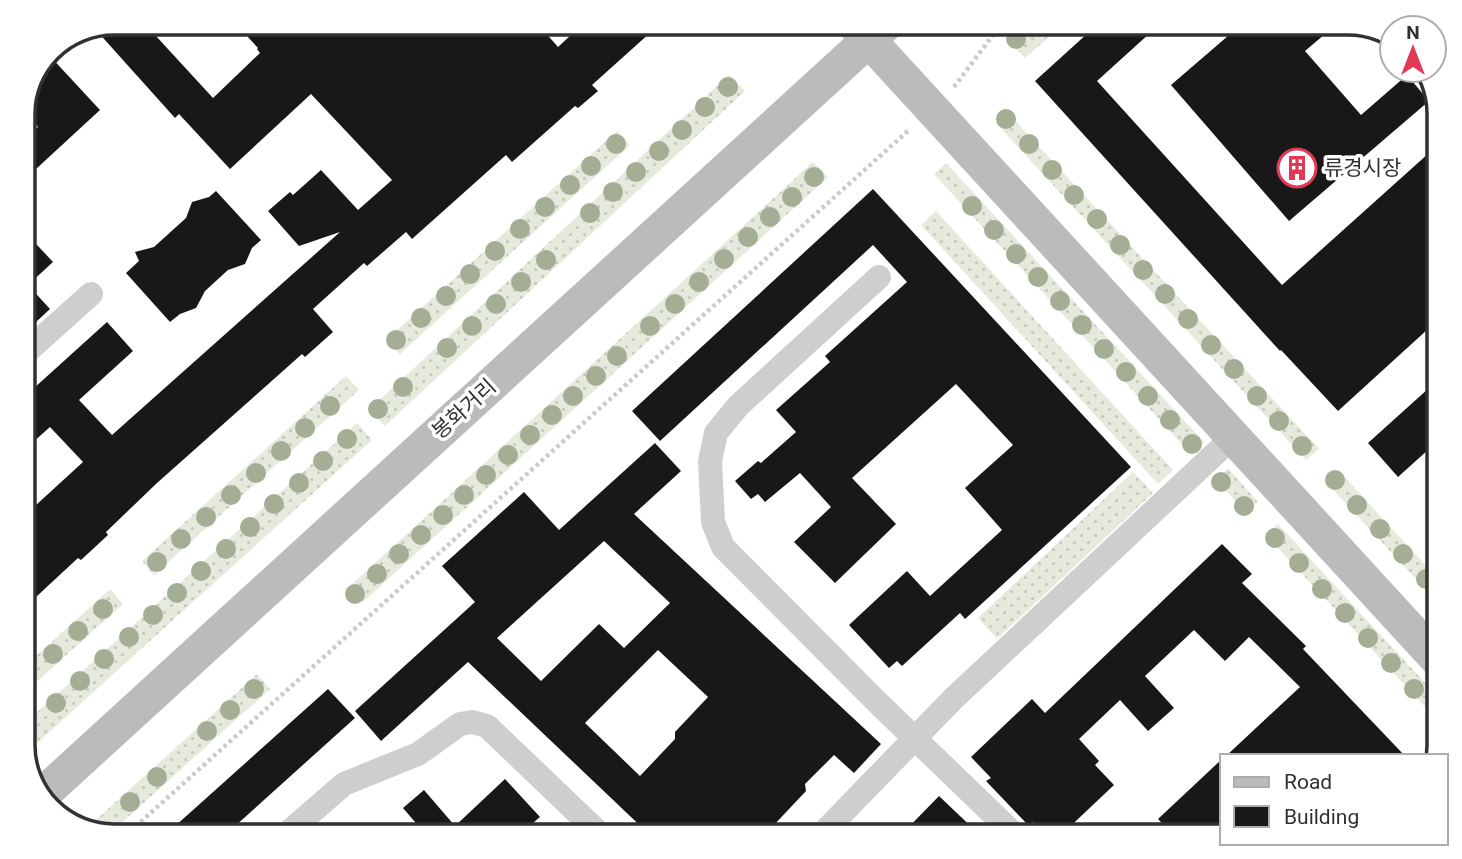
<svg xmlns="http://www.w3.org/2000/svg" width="1462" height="859" viewBox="0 0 1462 859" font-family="Roboto,'Noto Sans KR',sans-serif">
<defs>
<pattern id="grass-dots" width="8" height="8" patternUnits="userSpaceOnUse" patternTransform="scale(1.75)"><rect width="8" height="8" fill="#e6eadd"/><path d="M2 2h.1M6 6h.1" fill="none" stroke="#c6c9be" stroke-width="1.8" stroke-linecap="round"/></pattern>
</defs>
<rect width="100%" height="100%" fill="#fff"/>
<!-- grass -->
<path fill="url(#grass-dots)" d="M1027,23H1044L1053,33L1025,58L1008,40Z
M729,75L745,91L385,426L370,409Z
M1008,113L1319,449L1306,460L996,123Z
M617,131L630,145L400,354L386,340Z
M813,162L828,177L363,602L349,587Z
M946,163L1204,442L1191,454L934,174Z
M936,211L1173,470L1158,484L921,225Z
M346,376L359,390L154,575L142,561Z
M357,423L372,440L24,755L23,725Z
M1228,468L1258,502L1246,513L1216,480Z
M1338,470L1439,580V604L1326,482Z
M1133,472L1153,493L997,639L978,618Z
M1278,524L1439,698V722L1266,535Z
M110,589L123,604L23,694V668Z
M257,674L270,689L108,835L86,829Z"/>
<!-- building -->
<path fill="#181818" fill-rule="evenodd" d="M114,23H144L213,98L260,53L257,49L258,48L235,23H537L558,47L584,23H661L592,85L598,91L578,108L575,106L512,162L506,155L412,239L406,232L367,266L364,263L313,309L333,332L305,357L302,354L157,483L106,532L108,535L81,560L78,558L23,609V517L83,462L50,427L23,451V398L107,322L133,351L79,400L112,435L340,232L299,246L268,211L290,192L293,195L321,170L358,210L392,180L311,94L230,169L179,114L175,118L96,30Z
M1099,23H1161L1097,81L1282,285L1439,144V319L1338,411L1281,350L1280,351L1035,81Z
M1243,23H1338L1305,51L1361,115L1407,75L1429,101L1289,221L1171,85Z
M48,54L100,110L23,181V141L38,127L23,108Z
M873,189L1131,467L965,619L960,613L902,666L897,661L889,668L849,625L907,571L930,596L1002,530L965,488L1013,445L956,384L852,478L896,524L835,583L794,542L831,507L800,473L765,502L758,494L751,499L735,481L758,461L761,463L796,432L776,410L830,362L825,356L907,282L873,245L660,441L632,411Z
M216,191L261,240L252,248L245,264L228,270L205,291L196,308L180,314L170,322L126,273L139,261L135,252L154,247L186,218L192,202L209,197Z
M23,230L53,262L28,285L50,309L23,334Z
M1439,379V440L1398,477L1368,443Z
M655,443L681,471L634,514L881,744L854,773L834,755L805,784L806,791L773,826H766L755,836H651L468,662L381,741L355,711L475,602L442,566L524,492L559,530ZM604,541L670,603L624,648L599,624L541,681L497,638ZM658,650L708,697L675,732V739L640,776L585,723Z
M1222,544L1252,574L1242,583L1306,646L1303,649L1405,756H1226L1300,687L1249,637L1225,661L1194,630L1145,676L1174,708L1148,731L1120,700L1079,739L1099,761L1095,765L1114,785L1060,836H1047L1033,822L1029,826L986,781L991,778L971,757L1032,699L1045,713Z
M328,689L355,718L224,836H164Z
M1222,759V820L1205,836H1174L1158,819Z
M505,779L540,817L518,836H427L403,808L424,790L455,826Z
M939,796L981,836H900Z"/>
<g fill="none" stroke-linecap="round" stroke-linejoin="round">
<!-- path -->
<path stroke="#cbcbcb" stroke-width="4.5" stroke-dasharray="3.5 3.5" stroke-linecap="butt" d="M954,87L993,35L1006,23
M125,836L910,129"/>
<!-- street -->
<path stroke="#cecece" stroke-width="24" d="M879,277L738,406L716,433L710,461L713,522L723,547L877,702L1016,836
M23,355L91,294
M284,836L344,784L418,754L460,724L472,722L487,726L602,836
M820,836L954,698L1233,437"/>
<!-- secondary -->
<path stroke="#bbb" stroke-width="35" d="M854,24L1439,661
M41,796L887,23"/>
</g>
<!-- trees -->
<g fill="#a4ae95">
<circle cx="1016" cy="39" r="10"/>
<circle cx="728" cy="87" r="10"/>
<circle cx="705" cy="107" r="10"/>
<circle cx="1006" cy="119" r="10"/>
<circle cx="682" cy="130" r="10"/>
<circle cx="616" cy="144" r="10"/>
<circle cx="1029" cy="144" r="10"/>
<circle cx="659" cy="151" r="10"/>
<circle cx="591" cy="166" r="10"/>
<circle cx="1052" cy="170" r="10"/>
<circle cx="636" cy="172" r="10"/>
<circle cx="814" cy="177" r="10"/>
<circle cx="570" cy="185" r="10"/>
<circle cx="613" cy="192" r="10"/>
<circle cx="1074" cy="195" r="10"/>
<circle cx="792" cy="197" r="10"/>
<circle cx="972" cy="206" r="10"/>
<circle cx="545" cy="207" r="10"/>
<circle cx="590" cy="213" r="10"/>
<circle cx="770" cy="217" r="10"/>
<circle cx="1097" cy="219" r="10"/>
<circle cx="520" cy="229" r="10"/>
<circle cx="994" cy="230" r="10"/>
<circle cx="748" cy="237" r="10"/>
<circle cx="1120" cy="245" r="10"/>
<circle cx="495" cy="251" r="10"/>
<circle cx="1016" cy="254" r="10"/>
<circle cx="724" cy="259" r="10"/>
<circle cx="546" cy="260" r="10"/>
<circle cx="1143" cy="270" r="10"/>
<circle cx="470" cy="274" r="10"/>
<circle cx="1038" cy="277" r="10"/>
<circle cx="521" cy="282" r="10"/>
<circle cx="699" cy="282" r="10"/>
<circle cx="1165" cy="294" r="10"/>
<circle cx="446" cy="296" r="10"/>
<circle cx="1060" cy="301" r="10"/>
<circle cx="496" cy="304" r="10"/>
<circle cx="675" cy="304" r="10"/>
<circle cx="421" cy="318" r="10"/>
<circle cx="1188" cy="319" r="10"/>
<circle cx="1082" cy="325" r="10"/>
<circle cx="472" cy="326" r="10"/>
<circle cx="650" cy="326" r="10"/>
<circle cx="396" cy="340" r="10"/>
<circle cx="1211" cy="345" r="10"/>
<circle cx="447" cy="348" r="10"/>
<circle cx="1104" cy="349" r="10"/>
<circle cx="617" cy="356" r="10"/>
<circle cx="1234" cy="369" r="10"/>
<circle cx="1126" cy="372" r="10"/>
<circle cx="596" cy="376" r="10"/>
<circle cx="403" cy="387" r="10"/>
<circle cx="573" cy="396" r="10"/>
<circle cx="1148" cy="396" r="10"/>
<circle cx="1257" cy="396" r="10"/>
<circle cx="330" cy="406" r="10"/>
<circle cx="378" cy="409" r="10"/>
<circle cx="552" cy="415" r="10"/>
<circle cx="1170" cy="420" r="10"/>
<circle cx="1279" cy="421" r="10"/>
<circle cx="305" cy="428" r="10"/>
<circle cx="530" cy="435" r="10"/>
<circle cx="347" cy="439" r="10"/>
<circle cx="1192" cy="444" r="10"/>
<circle cx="1302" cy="446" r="10"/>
<circle cx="281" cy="451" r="10"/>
<circle cx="508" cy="455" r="10"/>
<circle cx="323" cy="461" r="10"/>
<circle cx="256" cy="473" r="10"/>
<circle cx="486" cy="475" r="10"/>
<circle cx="1335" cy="480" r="10"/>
<circle cx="1221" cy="482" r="10"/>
<circle cx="299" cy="483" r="10"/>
<circle cx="231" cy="495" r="10"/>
<circle cx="464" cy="495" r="10"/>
<circle cx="274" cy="504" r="10"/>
<circle cx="1357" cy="505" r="10"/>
<circle cx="1244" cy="506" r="10"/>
<circle cx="443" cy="515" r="10"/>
<circle cx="206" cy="517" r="10"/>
<circle cx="250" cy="527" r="10"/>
<circle cx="1380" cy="529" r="10"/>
<circle cx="421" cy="535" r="10"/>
<circle cx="1275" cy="538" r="10"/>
<circle cx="181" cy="539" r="10"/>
<circle cx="226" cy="549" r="10"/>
<circle cx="399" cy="554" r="10"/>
<circle cx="1403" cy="554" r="10"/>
<circle cx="157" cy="562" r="10"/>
<circle cx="1299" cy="563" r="10"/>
<circle cx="201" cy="571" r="10"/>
<circle cx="377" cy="574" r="10"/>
<circle cx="1426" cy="579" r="10"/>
<circle cx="1322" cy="589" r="10"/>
<circle cx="177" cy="593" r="10"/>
<circle cx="355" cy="594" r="10"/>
<circle cx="103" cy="609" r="10"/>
<circle cx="1345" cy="613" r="10"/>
<circle cx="153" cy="615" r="10"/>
<circle cx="78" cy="631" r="10"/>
<circle cx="129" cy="637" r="10"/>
<circle cx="1368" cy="638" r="10"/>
<circle cx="53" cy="654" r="10"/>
<circle cx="104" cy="659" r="10"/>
<circle cx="1391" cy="663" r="10"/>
<circle cx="80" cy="681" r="10"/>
<circle cx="254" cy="689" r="10"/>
<circle cx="1414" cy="689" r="10"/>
<circle cx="56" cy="703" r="10"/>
<circle cx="230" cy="710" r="10"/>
<circle cx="207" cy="731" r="10"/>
<circle cx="157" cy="777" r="10"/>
<circle cx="130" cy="802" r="10"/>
</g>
<!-- icons -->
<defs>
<symbol id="building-ring" viewBox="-11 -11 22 22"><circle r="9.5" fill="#fff" stroke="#e23959" stroke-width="1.5"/><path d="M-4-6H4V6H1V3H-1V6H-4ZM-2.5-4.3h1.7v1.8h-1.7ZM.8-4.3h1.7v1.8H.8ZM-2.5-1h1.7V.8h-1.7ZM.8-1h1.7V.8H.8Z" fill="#e23959"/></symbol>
</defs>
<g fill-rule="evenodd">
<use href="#building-ring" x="1275" y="146" width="44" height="44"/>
</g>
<g text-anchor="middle" stroke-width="7" stroke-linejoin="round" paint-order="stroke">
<!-- poi labels -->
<g font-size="21" fill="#313131" stroke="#fff" text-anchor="start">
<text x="1324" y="175">류경시장</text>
</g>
<!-- street labels -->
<g font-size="21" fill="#313131" stroke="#fff">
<text transform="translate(464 409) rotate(-42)" y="7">봉화거리</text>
</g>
</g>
<!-- crop -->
<path d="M0 0H1462V859H0ZM114 35H1348A79 79 0 0 1 1427 114V745A79 79 0 0 1 1348 824H114A79 79 0 0 1 35 745V114A79 79 0 0 1 114 35Z" fill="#fff" fill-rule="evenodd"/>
<path fill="none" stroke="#313131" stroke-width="3.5" d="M114 35H1348A79 79 0 0 1 1427 114V745A79 79 0 0 1 1348 824H114A79 79 0 0 1 35 745V114A79 79 0 0 1 114 35Z"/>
<!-- legend -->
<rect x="1220" y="754" width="228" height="91" fill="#ffffff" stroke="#adadad" stroke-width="2"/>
<rect x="1234" y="777" width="35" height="10" fill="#bbbbbb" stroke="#adadad" stroke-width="2"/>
<text x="1284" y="789" font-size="21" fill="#313131">Road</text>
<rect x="1234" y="806" width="35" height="21" fill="#181818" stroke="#adadad" stroke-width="2"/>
<text x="1284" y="824" font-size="21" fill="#313131">Building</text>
<!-- north arrow -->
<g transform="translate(1413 49)"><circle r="33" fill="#ffffff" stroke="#adadad" stroke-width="2"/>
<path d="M0-5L12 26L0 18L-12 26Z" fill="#e23959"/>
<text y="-10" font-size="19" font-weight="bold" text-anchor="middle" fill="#313131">N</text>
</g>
</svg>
